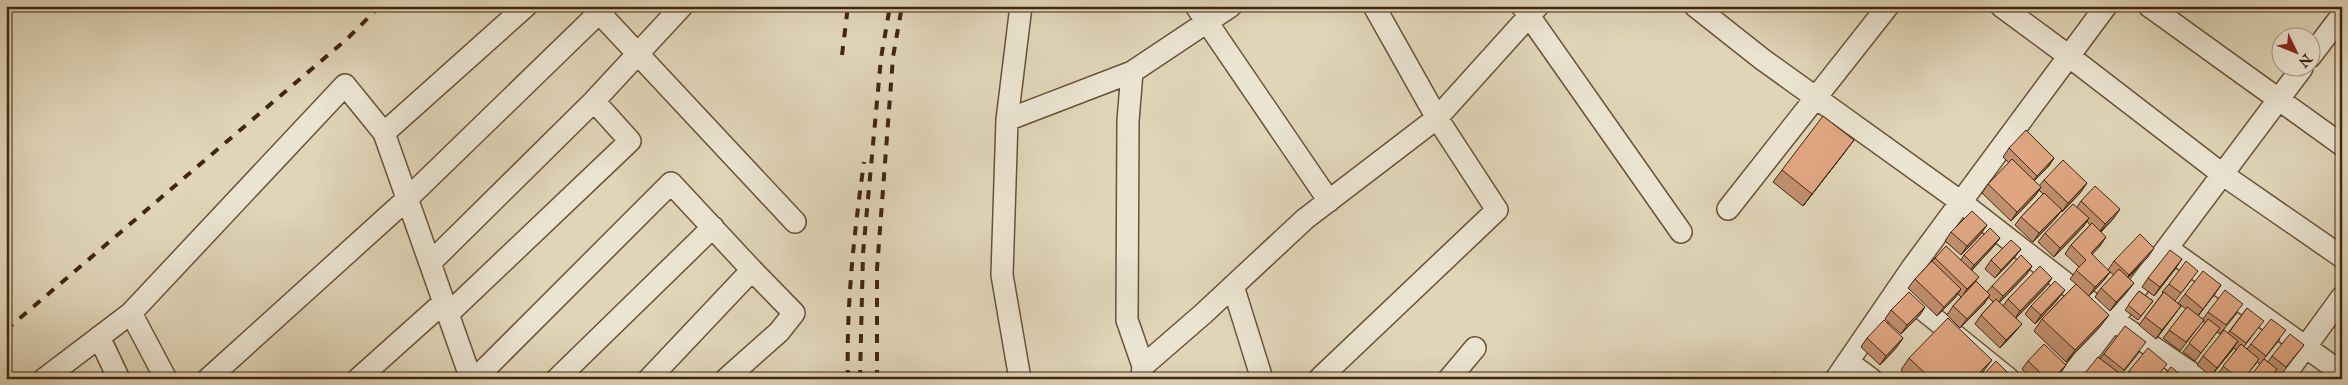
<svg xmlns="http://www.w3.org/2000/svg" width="2348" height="385" viewBox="0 0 2348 385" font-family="'IM FELL English',serif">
<rect width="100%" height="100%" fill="#e0d5b8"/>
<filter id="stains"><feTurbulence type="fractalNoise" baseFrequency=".004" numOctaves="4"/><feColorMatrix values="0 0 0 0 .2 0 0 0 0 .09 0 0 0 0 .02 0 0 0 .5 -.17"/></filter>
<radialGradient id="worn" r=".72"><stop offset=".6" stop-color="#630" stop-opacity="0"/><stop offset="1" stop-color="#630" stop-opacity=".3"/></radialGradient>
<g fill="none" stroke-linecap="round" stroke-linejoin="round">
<defs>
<path id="street" d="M593,6L795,222
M1196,6L1329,201
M1522,6L1681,232
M1695,6L1762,59L1961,202L2113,320L2200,379
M2001,6L2070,57L2222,174L2342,257
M2149,6L2342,145
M2310,57L2342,15
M1007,120L1132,72
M1728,209L1888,6
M2167,248L2342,373
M430,263L594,101L682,6
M1233,286L1262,379
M1900,291L2009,379
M448,314L630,141L594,101
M99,337L119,379
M1848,362L1871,379
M1143,366L1203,314L1305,219L1437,118L1538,6
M1142,377L1143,366L1127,320L1128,121L1132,72L1231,6
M44,379L131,313
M166,379L131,313L345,85L384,133
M208,379L407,199L606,6
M358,379L444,302
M471,379L384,133L526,6
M475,379L671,183L752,270
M557,379L713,227
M649,379L752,270L794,313L779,332L726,379
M1020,379L1002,275L1007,120L1021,6
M1319,379L1497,210L1437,118L1374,6
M1449,379L1475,348
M1836,379L1912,268L2106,6
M2069,379L2302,68
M2282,379L2342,297"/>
</defs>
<!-- street casing -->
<use href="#street" stroke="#6a5238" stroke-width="24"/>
<!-- street -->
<use href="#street" stroke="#ebe4d1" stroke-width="21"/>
<!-- rail -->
<path stroke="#42260e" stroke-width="4" stroke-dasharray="9 9" stroke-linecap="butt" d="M842,55L848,6
M6,330L348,38L380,6
M848,379C846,306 854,234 864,162
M860,379L863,253L881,58L890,6
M877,379V269L893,57L902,6"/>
</g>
<!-- wall -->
<path fill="#c08f6f" stroke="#42260e" d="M2009,148L2054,158L2048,167L2034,181L2039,186L2044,180L2081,192L2062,212L2061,211L2055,219L2033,242L2015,225L2021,217L2043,194L2039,190L2035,196L2011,221L1982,193L1988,184L2009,163L2003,157Z
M1845,152L1803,206L1773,182L1782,170Z
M2081,201L2114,218L2101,232L2100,246L2092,254L2108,270L2114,261L2148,257L2128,278L2127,292L2110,311L2095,297L2101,288L2114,275L2110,272L2104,280L2089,296L2100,327L2066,362L2034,331L2042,319L2076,284L2070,279L2079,267L2065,254L2071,245L2090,225L2087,221L2083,227L2054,257L2038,242L2045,233L2077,207Z
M1951,232L1981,234L1961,255L1945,241Z
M2000,238L1993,247L1972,270L1973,285L1987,292L1992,286L2032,266L2026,275L1999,303L2003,306L2008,299L2046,287L2016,318L2015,332L2000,348L1975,324L1981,315L1993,302L1988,297L1984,304L1960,328L1947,315L1953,306L1961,297L1958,294L1937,316L1908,288L1915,279L1935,258L1961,260L1964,255Z
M2021,249L2014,258L1995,278L1985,269L1991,260Z
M2176,268L2154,296L2142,287L2148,278Z
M2192,279L2175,301V314L2156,339L2139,325L2163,293L2162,292L2169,284Z
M2221,285L2198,316L2203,319L2208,312L2237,313L2220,334L2217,332L2195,361L2183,352L2205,323L2203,321L2180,351L2163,338L2186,309L2178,303L2185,294Z
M2139,291L2153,301L2138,320L2125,310Z
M2058,299L2035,324L2025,314L2031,306Z
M1925,307L1919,316L1901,334L1885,319L1891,310Z
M2247,308L2257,329L2244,347L2247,349L2251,344L2280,339L2264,359L2268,362L2272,356L2304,345L2280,376L2275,372L2270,379H2248L2260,365L2257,362L2244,379H2222L2217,375L2236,350L2234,348L2211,376L2197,365L2203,356L2228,333Z
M1867,338L1897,347L1880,365L1861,347Z
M2140,351L2121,375L2100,359L2104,354Z
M1909,358L1983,372L1976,379H1909L1901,370Z
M2028,361L2060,374L2055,379H2031L2022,369Z
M2129,371L2161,372L2156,379H2124Z
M1984,374L2014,379H1980Z"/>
<!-- shaded-wall -->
<path fill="#9c745a" stroke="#42260e" d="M1854,140L1845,152L1803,206L1812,194Z
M2054,158L2048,167L2031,184L2037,176Z
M2087,183L2081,192L2062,212L2068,203Z
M2041,187L2035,196L2011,221L2017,212Z
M2120,209L2114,218L2099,233L2105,224Z
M2062,210L2055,219L2033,242L2039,233Z
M2089,218L2083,227L2054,257L2060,248Z
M1987,225L1981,234L1961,255L1967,246Z
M2106,237L2100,246L2085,262L2091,253Z
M2000,238L1993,247L1968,274L1974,265Z
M2154,248L2148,257L2122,283L2129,275Z
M2021,249L2014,258L1995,278L2001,270Z
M2182,259L2176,268L2154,296L2160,287Z
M2032,266L2026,275L1997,305L2003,296Z
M2110,272L2104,280L2089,296L2095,287Z
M1979,277L1972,285L1961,298L1967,289Z
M2052,278L2046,287L2014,320L2020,311Z
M2134,283L2127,292L2110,311L2116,302Z
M2221,285L2215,294L2197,317Z
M1961,289L1955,298L1937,316L1944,307Z
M2065,290L2058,299L2035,324L2041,315Z
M1990,295L1984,304L1960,328L1967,319Z
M2181,306L2175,314L2156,339L2162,330Z
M1925,307L1919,316L1901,334L1907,325Z
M2109,315L2100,327L2066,362L2075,350Z
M2022,324L2015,332L2000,348L2006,340Z
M1903,338L1897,347L1880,365L1886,356Z
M2238,341L2232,350L2211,376L2217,368Z
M1992,360L1983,372L1976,379H1973Z
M2066,365L2060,374L2055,379H2053Z"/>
<!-- building -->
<path fill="#dfa681" stroke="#42260e" d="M1823,116L1854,140L1812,194L1782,170Z
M2026,130L2054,158L2037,176L2009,148Z
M2012,159L2041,187L2017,212L1988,184Z
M2063,160L2087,183L2068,203L2044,180Z
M2095,186L2120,209L2105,224L2081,201Z
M2044,193L2062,210L2039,233L2021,217Z
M2073,204L2089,218L2060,248L2045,233Z
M1972,211L1987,225L1967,246L1951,232Z
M2092,223L2106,237L2091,253L2110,272L2095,287L2076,270L2086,260L2071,245Z
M1990,228L2000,238L1974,265L1964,255Z
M2140,234L2154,248L2129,275L2114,261Z
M2011,240L2021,249L2001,270L1991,260Z
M1946,246L1979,277L1967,289L1935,258Z
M2170,250L2182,259L2160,287L2148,278Z
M2021,255L2032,266L2003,296L1992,286Z
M1932,261L1961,289L1944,307L1915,279Z
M2186,261L2198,271L2181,293L2169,284Z
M2040,266L2052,278L2020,311L2008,299Z
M2119,269L2134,283L2116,302L2101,288Z
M2203,271L2221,285L2203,309L2185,294Z
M1976,281L1990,295L1967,319L1953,306Z
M2055,281L2065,290L2041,315L2031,306Z
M2076,284L2109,315L2075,350L2042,319Z
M2225,290L2243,304L2226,325L2208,312Z
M2139,291L2153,301L2141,316L2128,305Z
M1909,292L1925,307L1907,325L1891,310Z
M2164,292L2181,306L2162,330L2145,317Z
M1996,299L2022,324L2006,340L1981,315Z
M2187,307L2204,320L2186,342L2169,330Z
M2247,308L2264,321L2246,343L2230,331Z
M1948,318L1992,360L1973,379H1931L1909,358Z
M2208,319L2220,328L2201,353L2189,343Z
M2271,319L2286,330L2266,356L2251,344Z
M1884,320L1903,338L1886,356L1867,338Z
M2125,326L2146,342L2124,370L2104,354Z
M2224,330L2238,341L2217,368L2203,356Z
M2290,334L2304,345L2286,367L2272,356Z
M2044,344L2066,365L2053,379H2047L2028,361Z
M2241,344L2259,359L2244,379H2239L2223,366Z
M2148,348L2167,364L2155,379H2139L2129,371Z
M2098,357L2123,376L2121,379H2080Z
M2264,359L2277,369L2269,379H2248Z
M1996,361L2014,379H1989L1984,374Z
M2171,367L2185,378L2184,379H2164L2162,378Z
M1774,372L1781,379H1767Z"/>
<!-- margin -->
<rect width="2348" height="385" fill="none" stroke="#e0d5b8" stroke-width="25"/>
<rect x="8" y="8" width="2333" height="370" fill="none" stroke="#42260e" stroke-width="2.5"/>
<rect x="12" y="12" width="2323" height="360" fill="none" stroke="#42260e"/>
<!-- north arrow -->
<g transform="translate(2296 52) rotate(133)"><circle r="24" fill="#ebe4d1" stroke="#a79883"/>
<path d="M0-4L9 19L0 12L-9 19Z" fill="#8f2418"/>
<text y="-8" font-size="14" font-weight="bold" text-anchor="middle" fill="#42260e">N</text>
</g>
<rect width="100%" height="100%" filter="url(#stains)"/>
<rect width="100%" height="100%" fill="url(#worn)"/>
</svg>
